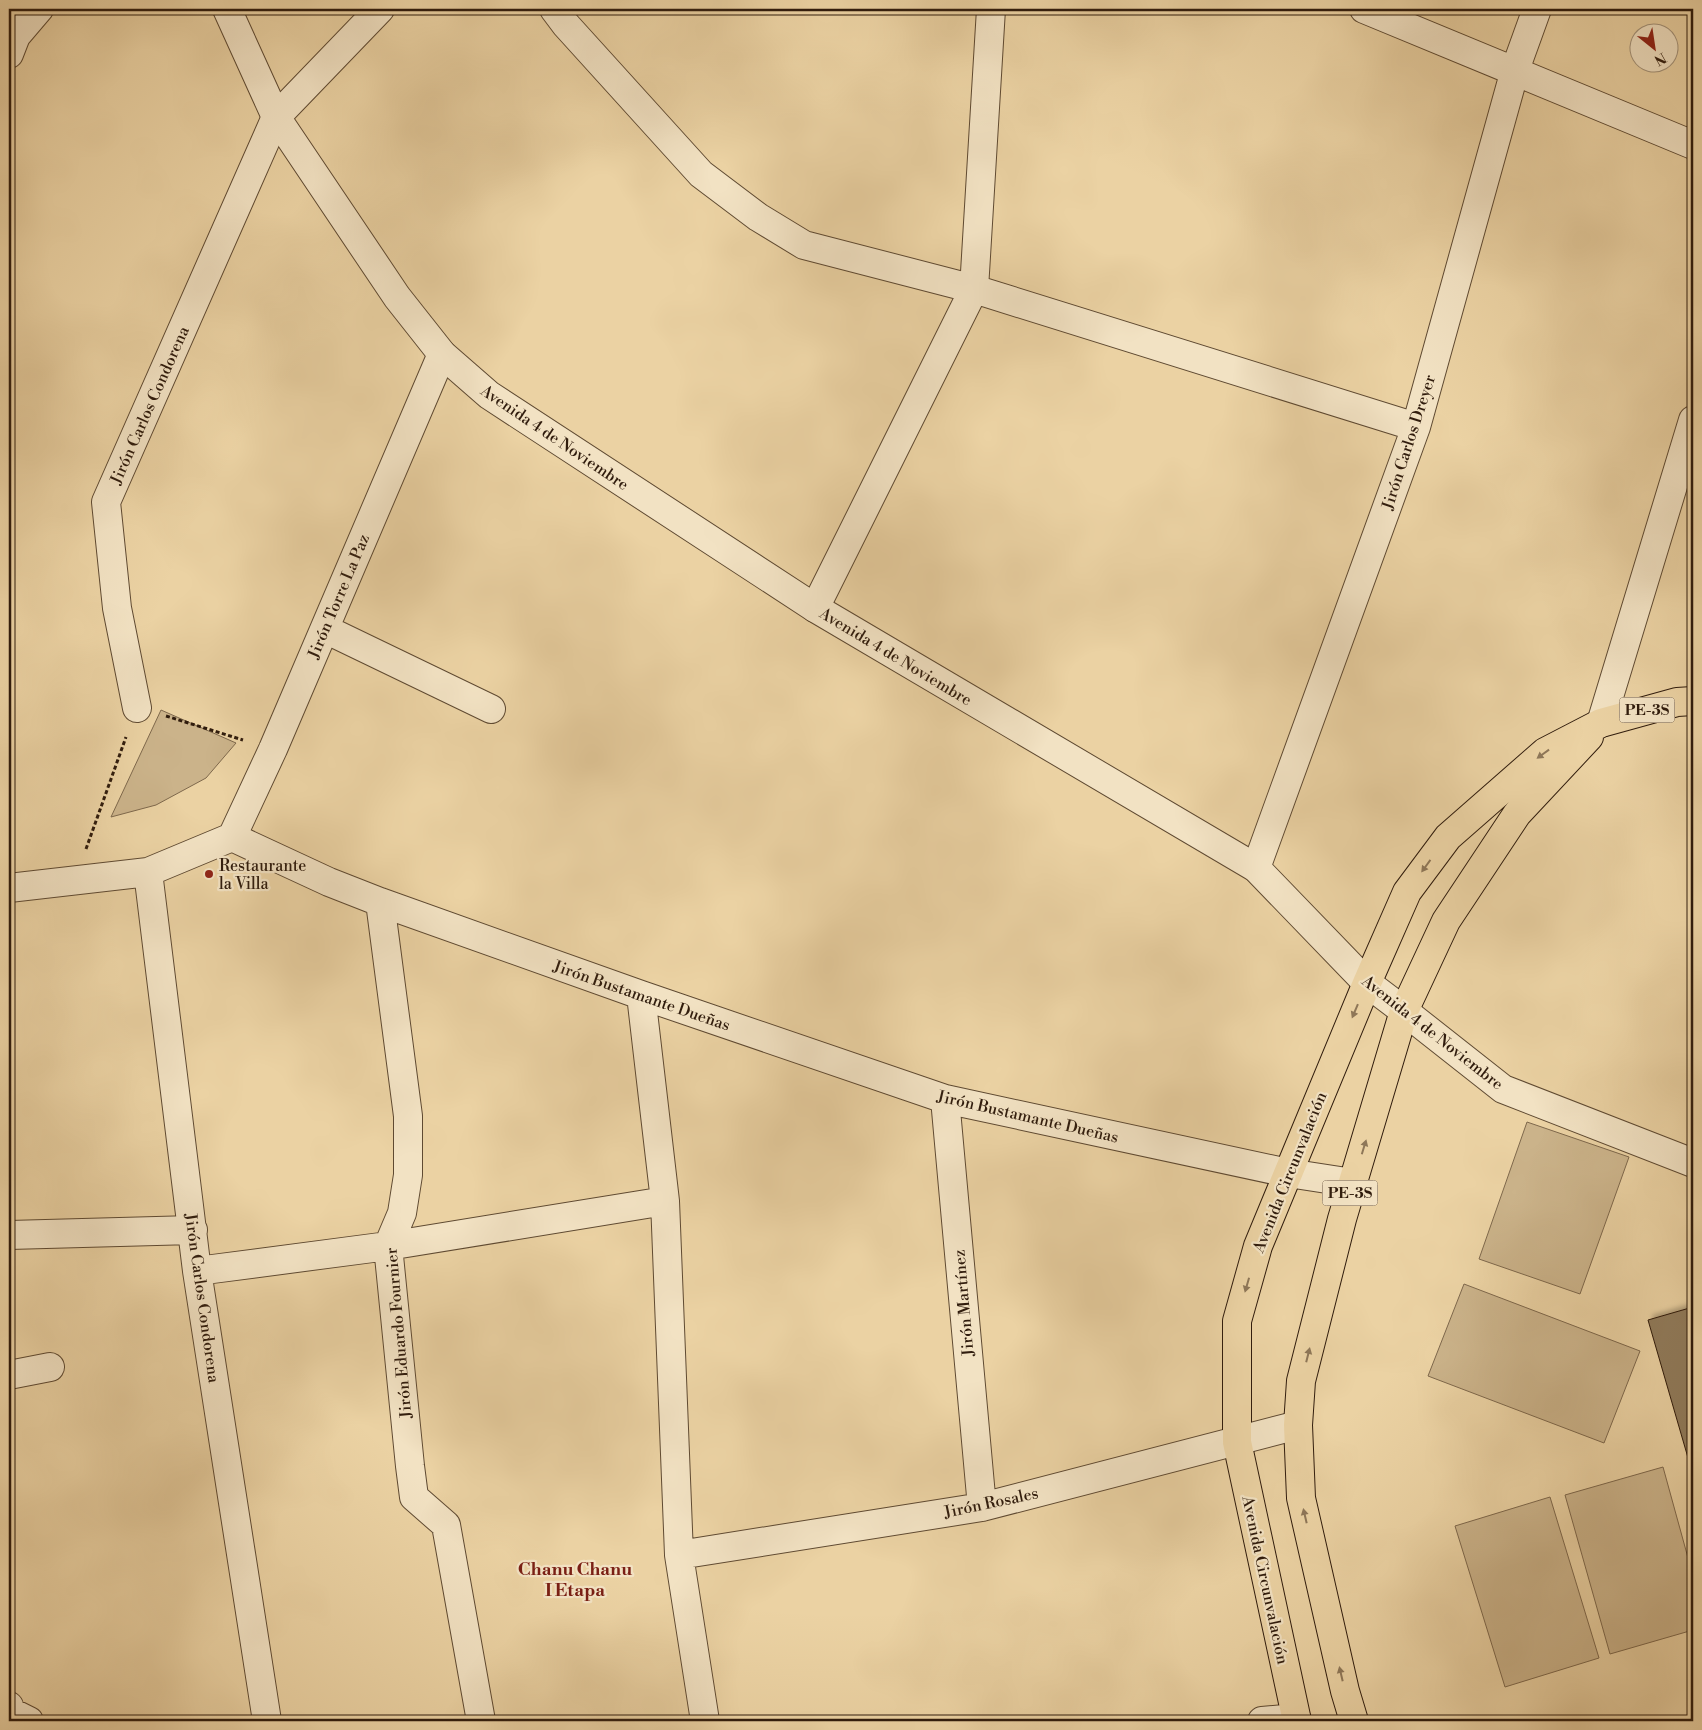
<svg xmlns="http://www.w3.org/2000/svg" width="1702" height="1730" viewBox="0 0 1702 1730" font-family="'Libre Bodoni',serif">
<defs>
<filter id="shadow"><feDropShadow dx="4.5" dy="-4.5" stdDeviation="2.5" flood-color="#0004"/></filter>
</defs>
<rect width="100%" height="100%" fill="#ebd2a3"/>
<filter id="stains"><feTurbulence type="fractalNoise" baseFrequency=".004" numOctaves="4"/><feColorMatrix values="0 0 0 0 .2 0 0 0 0 .09 0 0 0 0 .02 0 0 0 .5 -.17"/></filter>
<radialGradient id="worn" r=".72"><stop offset=".6" stop-color="#630" stop-opacity="0"/><stop offset="1" stop-color="#630" stop-opacity=".3"/></radialGradient>
<!-- green -->
<path fill="#cbb38a" stroke="#7e684c" d="M161,710L236,743L206,778L156,805L111,817Z
M1527,1122L1629,1157L1580,1294L1479,1259Z
M1464,1284L1640,1351L1604,1443L1428,1376Z
M1663,1467L1693,1576V1630L1610,1654L1565,1495Z
M1550,1497L1599,1658L1505,1687L1455,1526Z"/>
<!-- building -->
<path fill="#917b5b" stroke="#301c0d" filter="url(#shadow)" d="M1693,1307V1475L1648,1320Z"/>
<g fill="none" stroke-linecap="round" stroke-linejoin="round">
<defs>
<path id="minor" d="M554,9L566,25L701,174L758,217L804,245L974,289L1416,427
M1364,9L1693,145
M9,54L16,36L39,9
M815,608L974,289L991,9
M325,629L491,709
M137,708L117,608L106,502L276,117L380,9
M1601,723L1693,420
M232,837L273,749L442,354
M1256,868L1416,427L1515,70L1537,9
M148,872L197,1271L267,1721
M9,888L148,872L232,837L329,882L380,902L641,995L945,1099L1288,1173L1353,1183
M380,902L408,1116V1175L402,1213L388,1246L410,1466L414,1497L446,1525L481,1721
M641,995L665,1201L679,1555L705,1721
M1404,1011L1503,1089L1693,1163
M945,1099L982,1507
M9,1235L193,1230
M197,1271L388,1246L665,1201
M9,1375L50,1367
M679,1555L982,1507L1298,1425
M9,1706V1711L29,1721
M1262,1721L1296,1718"/>
<path id="tertiary" d="M227,9L276,117L397,297L442,354L489,395L815,608L1256,868L1367,983L1404,1011"/>
<path id="trunk" d="M1297,1721L1237,1442V1321L1258,1246L1367,983L1407,892L1448,837L1545,752L1601,723L1677,702L1693,701
M1354,1721L1345,1691L1301,1498L1298,1425L1301,1381L1342,1219L1404,1011L1446,921L1517,814L1589,737"/>
</defs>
<!-- minor casing -->
<use href="#minor" stroke="#5f4a32" stroke-width="30"/>
<!-- tertiary casing -->
<use href="#tertiary" stroke="#5f4a32" stroke-width="30"/>
<!-- trunk casing -->
<use href="#trunk" stroke="#301c0d" stroke-width="30"/>
<!-- path -->
<path stroke="#301c0d" stroke-width="3" stroke-dasharray="4 2.5" stroke-linecap="butt" d="M166,716L243,740
M86,849L126,737"/>
<!-- minor -->
<use href="#minor" stroke="#f2e2c3" stroke-width="28"/>
<!-- tertiary -->
<use href="#tertiary" stroke="#f2e2c3" stroke-width="28"/>
<!-- trunk -->
<use href="#trunk" stroke="#ebd2a3" stroke-width="28"/>
</g>
<!-- one-way arrows -->
<defs><path id="oneway-solid" d="M-6-.8H1V-3.2L6.5 0L1 3.2V.8H-6Z" transform="scale(1.25)"/></defs>
<g fill="#8e7758">
<use href="#oneway-solid" transform="translate(1543 754) rotate(144)"/>
<use href="#oneway-solid" transform="translate(1426 866) rotate(126)"/>
<use href="#oneway-solid" transform="translate(1355 1011) rotate(113)"/>
<use href="#oneway-solid" transform="translate(1364 1147) rotate(-73)"/>
<use href="#oneway-solid" transform="translate(1247 1285) rotate(106)"/>
<use href="#oneway-solid" transform="translate(1308 1355) rotate(-76)"/>
<use href="#oneway-solid" transform="translate(1305 1516) rotate(-103)"/>
<use href="#oneway-solid" transform="translate(1341 1674) rotate(-103)"/>
</g>
<!-- markers -->
<circle fill="#8f2418" stroke="#f2e2c3" stroke-width="2" cx="209" cy="874" r="5"/>
<g text-anchor="middle" stroke-width="4.5" stroke-linejoin="round" paint-order="stroke">
<!-- shield labels -->
<g fill="#f2e2c3" stroke="#6a5744" stroke-width="1">
<rect x="1619.5" y="697.5" width="55" height="25" rx="4"/>
<rect x="1322.5" y="1180.5" width="55" height="25" rx="4"/>
</g>
<g font-size="15" font-weight="bold" fill="#301c0d">
<text x="1647" y="715">PE-3S</text>
<text x="1350" y="1198">PE-3S</text>
</g>
<!-- street labels -->
<g font-size="16" fill="#301c0d" stroke="#f2e2c3">
<text transform="translate(149 405) rotate(-66)" y="6">Jirón Carlos Condorena</text>
<text transform="translate(555 437) rotate(34)" y="6">Avenida 4 de Noviembre</text>
<text transform="translate(1408 442) rotate(-72)" y="6">Jirón Carlos Dreyer</text>
<text transform="translate(338 596) rotate(-67)" y="6">Jirón Torre La Paz</text>
<text transform="translate(896 656) rotate(31)" y="6">Avenida 4 de Noviembre</text>
<text transform="translate(642 995) rotate(19)" y="6">Jirón Bustamante Dueñas</text>
<text transform="translate(1433 1032) rotate(38)" y="6">Avenida 4 de Noviembre</text>
<text transform="translate(1028 1116) rotate(13)" y="6">Jirón Bustamante Dueñas</text>
<text transform="translate(1289 1172) rotate(-68)" y="6">Avenida Circunvalación</text>
<text transform="translate(203 1298) rotate(82)" y="6">Jirón Carlos Condorena</text>
<text transform="translate(963 1303) rotate(-95)" y="6">Jirón Martínez</text>
<text transform="translate(398 1333) rotate(-95)" y="6">Jirón Eduardo Fournier</text>
<text transform="translate(991 1502) rotate(-12)" y="6">Jirón Rosales</text>
<text transform="translate(1266 1580) rotate(78)" y="6">Avenida Circunvalación</text>
</g>
<!-- poi labels -->
<g font-size="16" fill="#301c0d" stroke="#f2e2c3" text-anchor="start">
<text x="219" y="871">Restaurante<tspan x="219" dy="18">la Villa</tspan></text>
</g>
<!-- neighbourhood labels -->
<g font-size="18" font-weight="bold" fill="#7a1f14" stroke="#f2e2c3">
<text x="575" y="1575">Chanu Chanu<tspan x="575" dy="21">I Etapa</tspan></text>
</g>
</g>
<!-- margin -->
<rect width="1702" height="1730" fill="none" stroke="#ebd2a3" stroke-width="30"/>
<rect x="10" y="10" width="1682" height="1710" fill="none" stroke="#301c0d" stroke-width="2.5"/>
<rect x="15" y="15" width="1672" height="1700" fill="none" stroke="#301c0d"/>
<!-- north arrow -->
<g transform="translate(1654 48) rotate(150)"><circle r="24" fill="#f2e2c3" stroke="#a4937a"/>
<path d="M0-4L9 19L0 12L-9 19Z" fill="#8f2418"/>
<text y="-8" font-size="14" font-weight="bold" text-anchor="middle" fill="#301c0d">N</text>
</g>
<rect width="100%" height="100%" filter="url(#stains)"/>
<rect width="100%" height="100%" fill="url(#worn)"/>
</svg>
